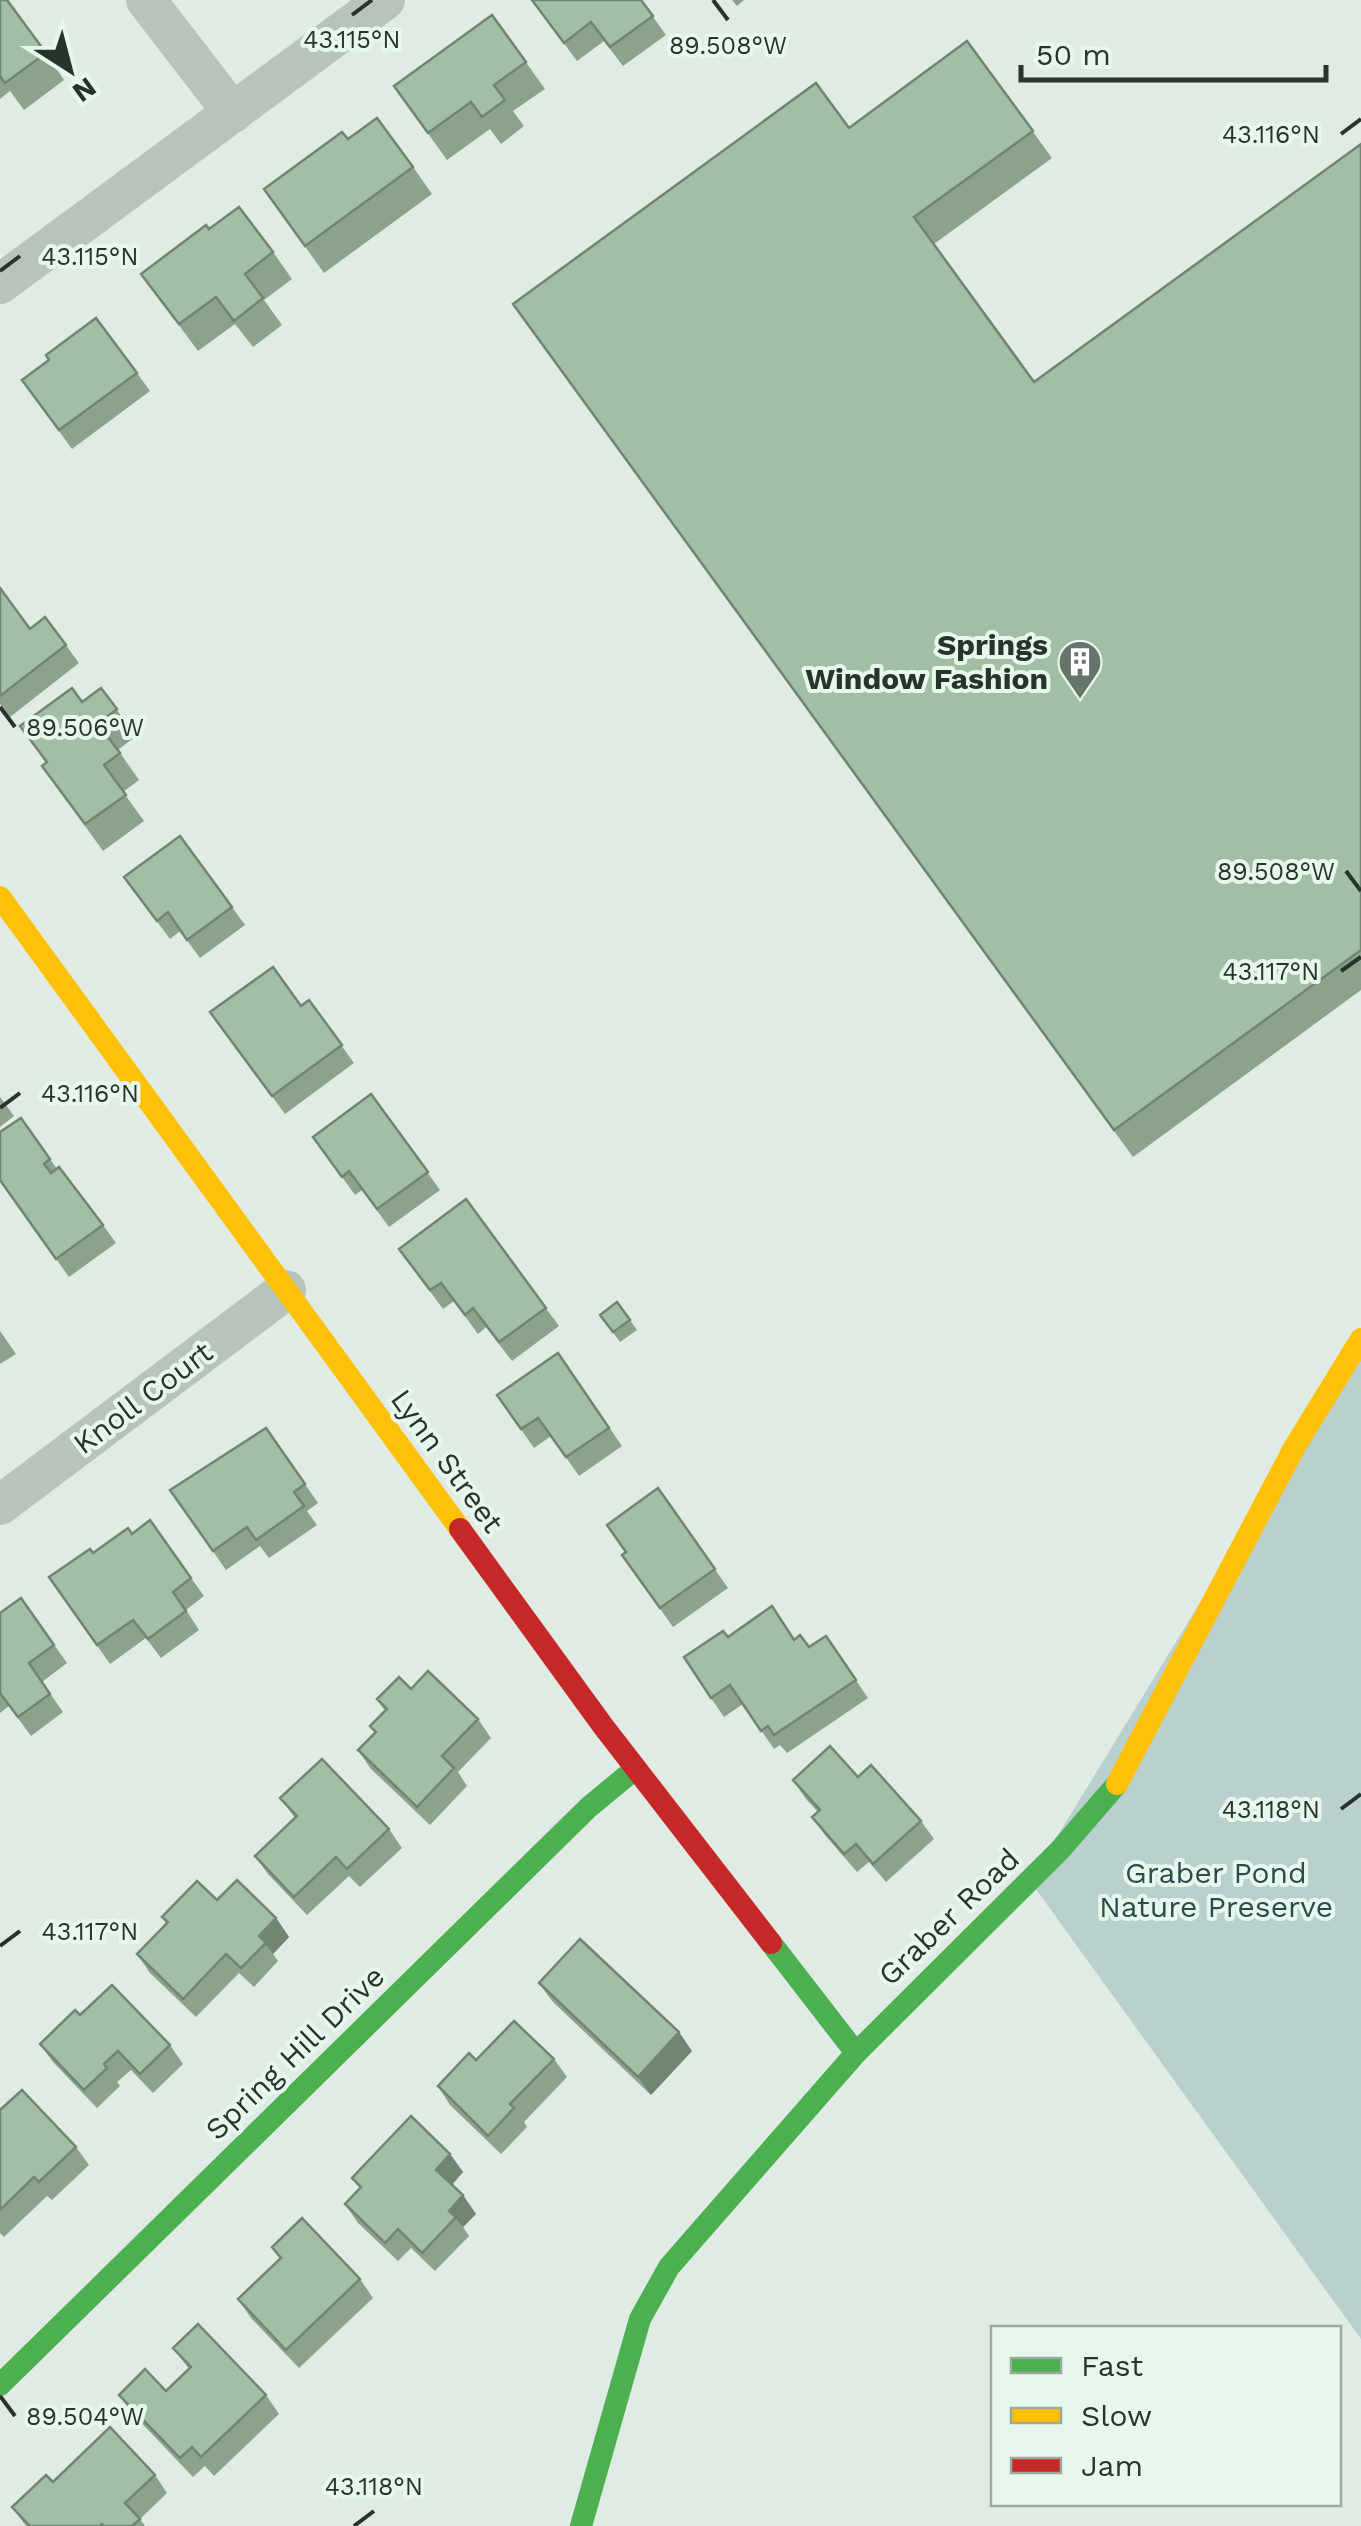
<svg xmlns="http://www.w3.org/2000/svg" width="1361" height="2526" viewBox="0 0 1361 2526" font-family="'Work Sans',sans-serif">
<rect width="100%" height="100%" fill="#dfebe3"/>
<!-- green -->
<path fill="#bad0cf" d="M1361,1339V2339L1030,1881Z"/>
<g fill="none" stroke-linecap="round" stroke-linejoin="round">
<!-- street -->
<path stroke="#b8c4bb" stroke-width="40" d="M146,0L233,113
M0,284L385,0
M0,1505L286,1290"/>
<!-- fast -->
<path stroke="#4caf50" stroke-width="22" d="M771,1943L856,2053
M0,2385L589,1807L635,1769
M581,2526L640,2319L669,2267L856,2053L1060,1850L1117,1784"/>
<!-- slow -->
<path stroke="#ffc107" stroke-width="22" d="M0,897L460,1529
M1117,1784L1294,1448L1361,1339"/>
<!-- jam -->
<path stroke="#c62828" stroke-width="22" d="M460,1529L603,1726L771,1943"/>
</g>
<!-- wall -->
<path fill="#8ba38d" d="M0,0L46,53L64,80L24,110L10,91L0,99Z
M532,0H641L666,35L623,66L604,41L577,61Z
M732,0H744L737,6Z
M492,15L545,89L513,111L524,126L501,144L490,129L447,160L394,86Z
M967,41L1052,158L934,244L1034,382L1361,144V990L1133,1157L532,331L849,128Z
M348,139L413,167L432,194L324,273L264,189Z
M209,229L273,252L292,279L264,300L282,325L253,347L235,324L198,351L141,274Z
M137,373L150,391L72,449L22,380Z
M0,588L30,629L45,617L79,663L10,717L0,704Z
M101,688L136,736L118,750L139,780L123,792L144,821L103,851L42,766L46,763L20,726L82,702Z
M180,836L245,925L200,958L180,931L170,939L124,877Z
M309,1000L354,1063L285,1114L210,1012L301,1006Z
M371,1094L440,1190L389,1227L362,1190L355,1195L313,1137Z
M0,1097L14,1116L0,1127Z
M21,1118L57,1169L103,1225L116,1243L69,1277L0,1181Z
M466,1199L559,1326L512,1361L486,1327L478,1334L454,1301L443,1309L399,1249Z
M617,1302L637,1330L620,1342L600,1315Z
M0,1331L16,1354L0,1364Z
M558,1353L622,1446L579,1476L551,1436L534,1448L497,1395Z
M266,1428L318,1503L307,1511L317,1525L269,1558L260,1546L226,1570L170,1490Z
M658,1488L728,1588L673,1627L622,1555L626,1552Z
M132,1534L191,1578L204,1596L186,1610L199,1630L161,1658L146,1638L110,1664L49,1577Z
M21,1598L67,1663L42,1682L63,1712L31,1736L9,1706L0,1713V1613Z
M826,1636L868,1698L787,1753L780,1745L774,1749L743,1704L724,1717L711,1698L728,1637L795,1639L809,1647Z
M411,1689L478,1719L491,1738L458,1772L467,1786L430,1825L371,1769L358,1750L375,1733L370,1726L385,1711L377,1699Z
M858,1777L921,1821L934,1839L886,1882L869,1862L857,1872L825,1835L812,1817L818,1812L806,1799L793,1780Z
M280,1798L389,1829L402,1848L360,1887L349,1876L307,1915L268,1874L255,1856L295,1818Z
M217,1900L276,1918L289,1937L273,1954L278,1961L254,1987L239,1973L196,2017L150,1973L137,1954L166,1924L162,1917Z
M539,1983L692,2051L651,2095L552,2001Z
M80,2015L170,2045L183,2064L153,2093L131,2070L117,2082L120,2086L97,2108L53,2062L40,2044Z
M554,2059L567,2077L524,2122L527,2127L501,2154L450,2105L438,2086L476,2060Z
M0,2110L76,2147L89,2165L52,2200L47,2196L4,2237L0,2233Z
M450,2154L463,2172L452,2185L476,2214L463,2227L469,2236L435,2271L411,2248L398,2261L358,2223L345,2204L360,2189L352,2178Z
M272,2247L360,2279L373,2298L299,2368L251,2318L238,2299L280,2259Z
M173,2348L266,2395L279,2414L214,2476L205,2466L193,2477L132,2413L119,2395L166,2391L189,2369Z
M155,2475L167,2493L140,2519L145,2526H26L12,2507L53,2482Z"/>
<!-- shaded-wall -->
<path fill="#718573" d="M276,1918L289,1937L273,1954L259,1936Z
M679,2032L692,2051L651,2095L638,2077Z
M450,2154L463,2172L449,2188L436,2170Z
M463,2195L476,2214L463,2227L449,2211Z"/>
<!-- building -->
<path fill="#a2bea4" stroke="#718573" stroke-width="2.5" d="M0,0H7L46,53L5,83L0,76Z
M532,0H641L653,16L610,47L591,22L564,43Z
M492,15L526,62L494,85L505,100L482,117L471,102L428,133L394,86Z
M967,41L1033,131L914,217L1034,382L1361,144V950L1114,1130L513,304L816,83L849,128Z
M377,118L413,167L305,246L264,189L342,132L348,139Z
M239,207L273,252L245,274L263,298L234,321L216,297L179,324L141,274L206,225L209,229Z
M96,318L137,373L59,430L22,380L49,360L46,355Z
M0,588L30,629L45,617L66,645L0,696Z
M72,688L82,702L101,688L117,709L98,724L120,753L104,765L126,795L85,824L42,766L47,762L20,726Z
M180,836L232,907L187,940L168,912L157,921L124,877Z
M273,967L301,1006L309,1000L342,1045L272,1096L210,1012Z
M371,1094L428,1172L377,1209L349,1171L342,1177L313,1137Z
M21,1118L50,1159L44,1164L51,1173L59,1167L103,1225L56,1259L0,1180V1132Z
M466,1199L546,1308L499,1342L473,1308L465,1315L441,1283L430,1290L399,1249Z
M617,1302L630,1320L613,1332L600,1315Z
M558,1353L609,1428L566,1457L538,1418L521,1429L497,1395Z
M266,1428L305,1484L294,1492L304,1506L256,1540L247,1527L213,1551L170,1490Z
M658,1488L715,1569L660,1608L622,1555L626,1552L607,1525Z
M150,1520L191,1578L173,1592L186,1611L148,1639L133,1620L97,1645L49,1577L90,1549L93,1553L128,1528L132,1534Z
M21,1598L54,1645L29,1663L50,1694L18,1717L0,1693V1613Z
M772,1606L794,1640L800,1635L809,1647L826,1636L856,1680L774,1735L768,1726L761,1731L730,1685L711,1698L684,1657L723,1631L728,1637Z
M428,1671L478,1719L442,1756L454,1768L417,1807L358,1750L376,1732L370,1726L387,1709L377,1699L399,1677L411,1689Z
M830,1746L858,1777L871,1765L921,1821L873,1864L856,1844L844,1854L812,1817L820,1810L793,1780Z
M322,1759L389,1829L347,1869L336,1857L294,1897L255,1856L297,1816L280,1798Z
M237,1880L276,1918L259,1936L266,1943L241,1968L226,1954L183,1999L137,1954L168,1922L162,1917L197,1881L217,1900Z
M580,1939L679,2032L638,2077L539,1983Z
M112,1985L170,2045L140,2074L118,2051L104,2064L107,2068L84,2090L40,2044L75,2010L80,2015Z
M514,2021L554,2059L510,2104L514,2108L488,2136L438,2086L469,2053L476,2060Z
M22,2090L76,2147L39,2182L34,2177L0,2210V2110Z
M411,2116L450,2154L436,2170L463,2195L449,2211L456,2217L422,2253L398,2229L385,2243L345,2204L361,2187L352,2178Z
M302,2218L360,2279L286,2350L238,2299L281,2258L272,2247Z
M198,2324L266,2395L201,2457L192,2447L180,2458L119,2395L145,2369L166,2391L191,2367L173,2348Z
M110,2427L155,2475L125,2503L140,2519L132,2526H104L102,2524L99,2526H30L12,2507L46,2475L53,2482Z"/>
<!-- ticks -->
<path fill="none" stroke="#273429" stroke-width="4" d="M713,0L728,20M352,15L372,0M1341,134L1361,119M0,271L20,256M0,707L15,727M1346,871L1361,891M1341,971L1361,957M0,1108L20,1093M1341,1809L1361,1794M0,1946L20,1931M0,2396L15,2416M354,2526L374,2511"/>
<!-- icons -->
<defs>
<symbol id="building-pin" viewBox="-11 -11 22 30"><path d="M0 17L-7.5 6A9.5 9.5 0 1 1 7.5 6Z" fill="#67746a" stroke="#e6f8ec"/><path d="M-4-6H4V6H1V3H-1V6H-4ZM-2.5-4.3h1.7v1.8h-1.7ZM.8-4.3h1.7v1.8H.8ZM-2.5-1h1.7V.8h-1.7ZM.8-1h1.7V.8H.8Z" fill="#fff"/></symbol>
</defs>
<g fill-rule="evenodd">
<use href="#building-pin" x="1055" y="637" width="50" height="68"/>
</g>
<g text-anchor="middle" stroke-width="8" stroke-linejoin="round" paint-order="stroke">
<!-- poi labels -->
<g font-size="30" font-weight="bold" fill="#273429" stroke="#e6f8ec" text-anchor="end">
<text x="1048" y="655">Springs<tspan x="1048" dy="34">Window Fashion</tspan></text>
</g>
<!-- street labels -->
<g font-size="30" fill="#273429" stroke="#e6f8ec">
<text transform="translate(143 1398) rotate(-37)" y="10">Knoll Court</text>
<text transform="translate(447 1461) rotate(54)" y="10">Lynn Street</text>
<text transform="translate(949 1917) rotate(-44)" y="10">Graber Road</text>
<text transform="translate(295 2053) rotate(-44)" y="10">Spring Hill Drive</text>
</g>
<!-- park labels -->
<g font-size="30" fill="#2c4b51" stroke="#e6f8ec">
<text x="1216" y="1883">Graber Pond<tspan x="1216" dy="34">Nature Preserve</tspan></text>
</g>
</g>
<g font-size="25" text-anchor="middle" fill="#273429" stroke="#e6f8ec" stroke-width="8" stroke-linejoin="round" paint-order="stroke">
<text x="352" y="48">43.115°N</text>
<text x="728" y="54">89.508°W</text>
<text x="1271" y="143">43.116°N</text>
<text x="90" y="265">43.115°N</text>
<text x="85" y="736">89.506°W</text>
<text x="1276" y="880">89.508°W</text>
<text x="1271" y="980">43.117°N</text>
<text x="90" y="1102">43.116°N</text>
<text x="1271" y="1818">43.118°N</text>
<text x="90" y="1940">43.117°N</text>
<text x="85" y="2425">89.504°W</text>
<text x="374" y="2495">43.118°N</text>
</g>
<!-- legend -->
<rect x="991" y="2326" width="350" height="180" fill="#e6f8ec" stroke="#9aaa9e" stroke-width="2.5"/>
<rect x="1011" y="2358" width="50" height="15" fill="#4caf50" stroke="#9aaa9e" stroke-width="2.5"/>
<text x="1081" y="2376" font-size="30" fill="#273429">Fast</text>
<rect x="1011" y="2408" width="50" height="15" fill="#ffc107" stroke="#9aaa9e" stroke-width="2.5"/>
<text x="1081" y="2426" font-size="30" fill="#273429">Slow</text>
<rect x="1011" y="2458" width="50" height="15" fill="#c62828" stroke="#9aaa9e" stroke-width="2.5"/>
<text x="1081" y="2476" font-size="30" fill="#273429">Jam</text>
<!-- north arrow -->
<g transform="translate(70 70) rotate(144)" stroke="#e6f8ec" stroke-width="8" paint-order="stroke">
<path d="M0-8L18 38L0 25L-18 38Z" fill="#273429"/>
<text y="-15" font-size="28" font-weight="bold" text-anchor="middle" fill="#273429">N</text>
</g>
<!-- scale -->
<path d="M1021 65v15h305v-15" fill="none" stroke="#273429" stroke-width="5"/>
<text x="1036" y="65" font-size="30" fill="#273429" stroke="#e6f8ec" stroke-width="8" paint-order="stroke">50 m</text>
</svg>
